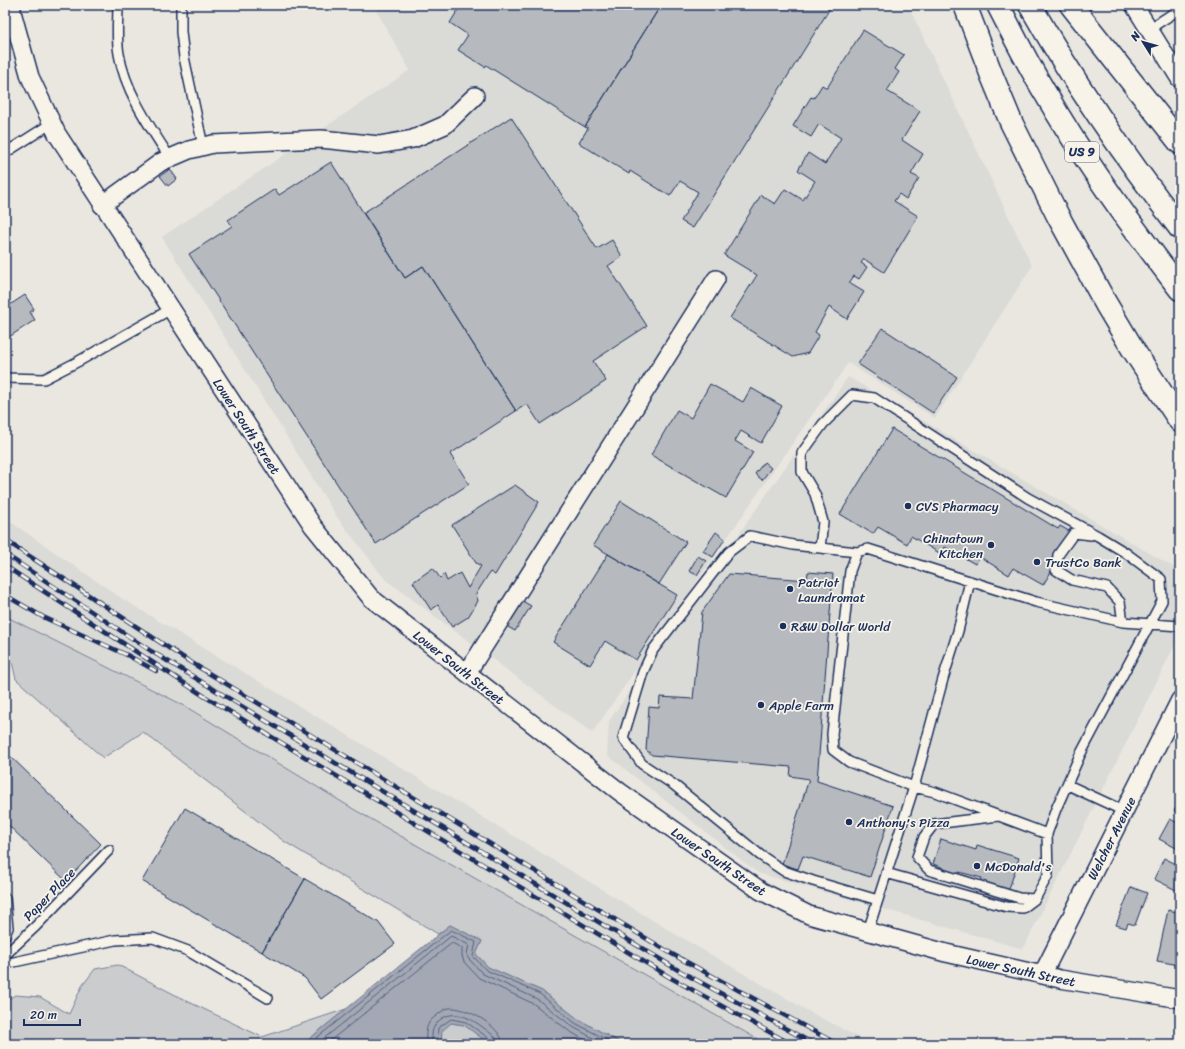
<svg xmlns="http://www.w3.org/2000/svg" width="1185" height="1049" viewBox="0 0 1185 1049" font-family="Sriracha,sans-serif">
<rect width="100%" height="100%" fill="#eae7e0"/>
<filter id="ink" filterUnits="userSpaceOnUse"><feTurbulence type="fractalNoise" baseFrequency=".025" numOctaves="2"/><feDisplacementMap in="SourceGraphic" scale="8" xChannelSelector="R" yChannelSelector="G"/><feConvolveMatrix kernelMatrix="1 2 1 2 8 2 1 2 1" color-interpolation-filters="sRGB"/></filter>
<g filter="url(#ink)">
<!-- built -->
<path fill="#dadad6" d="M373,5H908L1032,266L935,418L848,363L592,733L385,579L337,517L162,237L410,70Z
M848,377L1180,571V635L1023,949L758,873L607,755L609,721Z
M5,518L121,598L677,935L808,1011L871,1044H766L355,810L183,705L11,619L5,614Z"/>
<!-- green -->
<path fill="#cbcccd" stroke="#737e96" d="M5,614L11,619L183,705L355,810L766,1044H623L578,1019L542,991L488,967L476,954L482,941L450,925L438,934L285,842L143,732L103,758L16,679L12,662L5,656Z
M118,965L187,1001L262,1037L346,1009L303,1044H5V1001L15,995L40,997L69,1014L82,986L95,969Z
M451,1023L464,1025L490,1044H441V1031Z"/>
<!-- water -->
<path fill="#a3a8b4" stroke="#6d7892" d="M450,925L482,941L476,954L488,967L542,991L578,1019L623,1044H490L464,1025L451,1023L442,1031L441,1044H303Z"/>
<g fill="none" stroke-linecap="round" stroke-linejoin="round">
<!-- shore -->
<path stroke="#515f80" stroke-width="1" d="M309,1044L451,930L476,942L473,956L486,970L540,994L575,1023L615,1044
M317,1044L451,936L469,945L467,954L468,958L483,974L537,999L573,1027L604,1044
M326,1044L452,943L462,948V956L464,962L479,978L534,1004L569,1031L592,1044
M426,1044C426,1038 425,1031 428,1025C429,1021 432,1019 436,1016C440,1013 444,1009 449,1008C466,1006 502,1027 503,1044
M432,1044C432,1032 431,1027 441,1019C459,1006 480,1025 494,1036L497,1040V1044
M437,1044L438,1028L451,1019L466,1022L490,1039L492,1044"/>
</g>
<!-- building -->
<path fill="#b6babf" stroke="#1b2f5e" d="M461,5H661L585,127L486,65L485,67L458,50L468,35L450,23Z
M661,5H832L693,228L681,221L698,192L680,181L670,196L630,171L629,174L579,143L588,128L585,127Z
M863,30L904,55L895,69L899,72L887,91L920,111L902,140L923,154L911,174L919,178L906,199L899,194L894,201L918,216L884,272L864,259L861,263L867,267L859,279L854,276L849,283L864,292L847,319L829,307L815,332L819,335L808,353L793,357L730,318L757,275L724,255L761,195L775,204L785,189L803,200L815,181L798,170L808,153L825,164L841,138L819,124L811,137L793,126L811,97L814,98L822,85L827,88Z
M511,117L597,249L612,240L622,256L608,266L647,326L593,361L606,381L540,424L527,404L516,411L423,266L405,278L363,213Z
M331,162L405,278L423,266L516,411L450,454L469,484L376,544L189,254L232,226L228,220L275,189L279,195Z
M170,169L177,179L168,186L160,176Z
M25,295L34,309L30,312L35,320L9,337L5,332V308Z
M882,328L957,377L933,413L858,364Z
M710,384L743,402L751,388L782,406L761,443L741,431L735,441L753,452L726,498L651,455L677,410L691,418Z
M892,429L1058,529L1060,526L1074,534L1043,585L1013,568L1009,575L980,557L975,564L945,547L941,554L911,536L907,544L878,527L873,534L840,514Z
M764,462L771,468L762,480L755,474Z
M515,485L539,502L495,575L490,572L476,594L478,601L468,617L452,627L438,605L431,610L413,582L433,568L440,578L444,574L447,581L460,573L468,588L481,566L476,563L452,525Z
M621,501L686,542L659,584L593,545Z
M716,532L725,539L713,557L703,551Z
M608,554L677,595L636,660L605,641L590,665L553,642Z
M698,556L706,561L697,575L689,571Z
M808,572L833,574L817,781L893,806L870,877L803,856L798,869L782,864L809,779L790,776L791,767L652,755L646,750L649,707L659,708L660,697L693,699L702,612L729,574L807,580Z
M519,599L531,606L515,631L503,624Z
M5,751L101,844L66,881L5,822Z
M1180,800V814L1174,811Z
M185,808L305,879L262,952L142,881Z
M1170,819L1180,824V850L1159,839Z
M941,839L976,850L977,845L1019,858L1008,892L980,884L982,878L959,872L958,875L943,871L944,868L933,864Z
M1164,858L1180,866V887L1178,891L1154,879Z
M305,879L378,922L395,944L321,999L305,978L262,952Z
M1131,887L1147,893L1135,925L1128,923L1126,928L1116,925Z
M1168,910L1180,913V960L1179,965L1157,961Z"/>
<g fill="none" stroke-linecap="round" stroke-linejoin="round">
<defs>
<path id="service" d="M118,5C118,21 116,38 119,54C125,91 150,127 170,158
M181,5V32L184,57L203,146
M1149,29L1180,9
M5,153L52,123
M5,378L44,379L79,361L171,309
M1091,535L1074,533L1058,555L1056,570L1072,580L1107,588L1120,602L1123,622
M820,548L823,522L815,494L802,472V453L823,424L852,395L874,398L1028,498L1098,536L1126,553L1161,579L1162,601L1080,755L1056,809L1047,834L935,792L914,787L943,679L958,631L970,581
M857,552L793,545L750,536L729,552L653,650L643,672L623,738L642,764L674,785L760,855L784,871L813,881L878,900
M1068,785L1124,811
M999,816L934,824L924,837L917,857L929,870L1019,898L1035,899
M886,873L1007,907L1023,908L1035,899L1048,875L1047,834
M5,898L8,928L5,935
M868,931L914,787L849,762L833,750L832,734L850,571L857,552L868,549L1036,602L1123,622L1180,626
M5,955L36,926L109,850
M5,964L115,940L153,938L188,951L268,998"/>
<path id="minor" d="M12,5V12L30,77L57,134L313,526L371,598L620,792L761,891L809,915L946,953L1060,979L1180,999
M1134,5L1180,79
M102,205L161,162L189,150L213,144L321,139L379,145L413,139L445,125L475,96
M467,673L716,279
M1042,975L1180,700"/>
<path id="motorway" d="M965,5L992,76L1011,122L1058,216L1106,304L1134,351L1180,421
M998,5C1014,36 1029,67 1047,96C1086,164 1132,227 1180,289
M1030,5C1074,83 1125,157 1180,228
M1071,5L1180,143"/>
</defs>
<!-- service casing -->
<use href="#service" stroke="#1b2f5e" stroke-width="12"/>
<!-- minor casing -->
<use href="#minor" stroke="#1b2f5e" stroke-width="20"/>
<!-- motorway casing -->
<use href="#motorway" stroke="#1b2f5e" stroke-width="25"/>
<!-- service -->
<use href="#service" stroke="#f7f3e8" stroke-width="9"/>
<!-- minor -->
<use href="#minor" stroke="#f7f3e8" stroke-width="17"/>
<!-- motorway -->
<use href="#motorway" stroke="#f7f3e8" stroke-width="22"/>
<defs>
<path id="rail" d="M5,540L187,660L672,954L837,1044
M5,554L151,651L342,767L678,970L814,1044
M5,566L204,696L671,978L791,1044
M5,595L43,617L127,655L156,671"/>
</defs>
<!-- rail casing -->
<use href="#rail" stroke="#1b2f5e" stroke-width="4.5"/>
<!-- rail -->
<use href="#rail" stroke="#f7f3e8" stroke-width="3" stroke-dasharray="9" stroke-linecap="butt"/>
</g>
</g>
<!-- markers -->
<g fill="#1b2f5e" stroke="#f7f3e8" stroke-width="1.5">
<circle cx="908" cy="506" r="4"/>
<circle cx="991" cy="545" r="4"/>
<circle cx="1037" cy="562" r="4"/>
<circle cx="790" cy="589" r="4"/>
<circle cx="783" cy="626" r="4"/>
<circle cx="761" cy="705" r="4"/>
<circle cx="849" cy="822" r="4"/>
<circle cx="977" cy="866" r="4"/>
</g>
<g text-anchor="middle" stroke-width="3.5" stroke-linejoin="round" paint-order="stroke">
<!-- shield labels -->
<rect fill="#f7f3e8" stroke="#5d6a87" stroke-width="1" x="1065" y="142" width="34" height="20" rx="3"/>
<g font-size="12" font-weight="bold" fill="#1b2f5e">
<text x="1082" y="156">US 9</text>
</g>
<!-- street labels -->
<g font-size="13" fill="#1b2f5e" stroke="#f7f3e8">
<text transform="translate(247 426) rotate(57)" y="5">Lower South Street</text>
<text transform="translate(459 667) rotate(38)" y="5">Lower South Street</text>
<text transform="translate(1111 838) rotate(-63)" y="5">Welcher Avenue</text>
<text transform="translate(719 861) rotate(34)" y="5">Lower South Street</text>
<text transform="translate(49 894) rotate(-46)" y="5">Paper Place</text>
<text transform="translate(1021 970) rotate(12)" y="5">Lower South Street</text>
</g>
<!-- poi labels -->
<g font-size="13" fill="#1b2f5e" stroke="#f7f3e8" text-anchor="start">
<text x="916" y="511">CVS Pharmacy</text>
<text x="983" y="543" text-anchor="end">Chinatown<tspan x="983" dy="15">Kitchen</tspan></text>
<text x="1045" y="567">TrustCo Bank</text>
<text x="798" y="587">Patriot<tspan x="798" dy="15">Laundromat</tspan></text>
<text x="791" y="631">R&amp;W Dollar World</text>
<text x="769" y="710">Apple Farm</text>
<text x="857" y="827">Anthony's Pizza</text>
<text x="985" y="871">McDonald's</text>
</g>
</g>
<!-- margin -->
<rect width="1185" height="1049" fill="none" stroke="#f7f3e8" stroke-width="20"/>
<rect x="10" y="10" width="1165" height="1029" fill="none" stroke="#1b2f5e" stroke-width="1.5" filter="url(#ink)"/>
<!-- north arrow -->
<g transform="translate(1143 42) rotate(307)" stroke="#f7f3e8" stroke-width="3" paint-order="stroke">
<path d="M0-3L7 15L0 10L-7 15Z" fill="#1b2f5e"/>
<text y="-6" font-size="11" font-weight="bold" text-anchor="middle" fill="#1b2f5e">N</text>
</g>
<!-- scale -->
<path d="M24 1019v6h56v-6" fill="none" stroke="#1b2f5e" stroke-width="2"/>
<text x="30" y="1019" font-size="12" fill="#1b2f5e" stroke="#f7f3e8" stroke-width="3" paint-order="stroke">20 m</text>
</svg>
